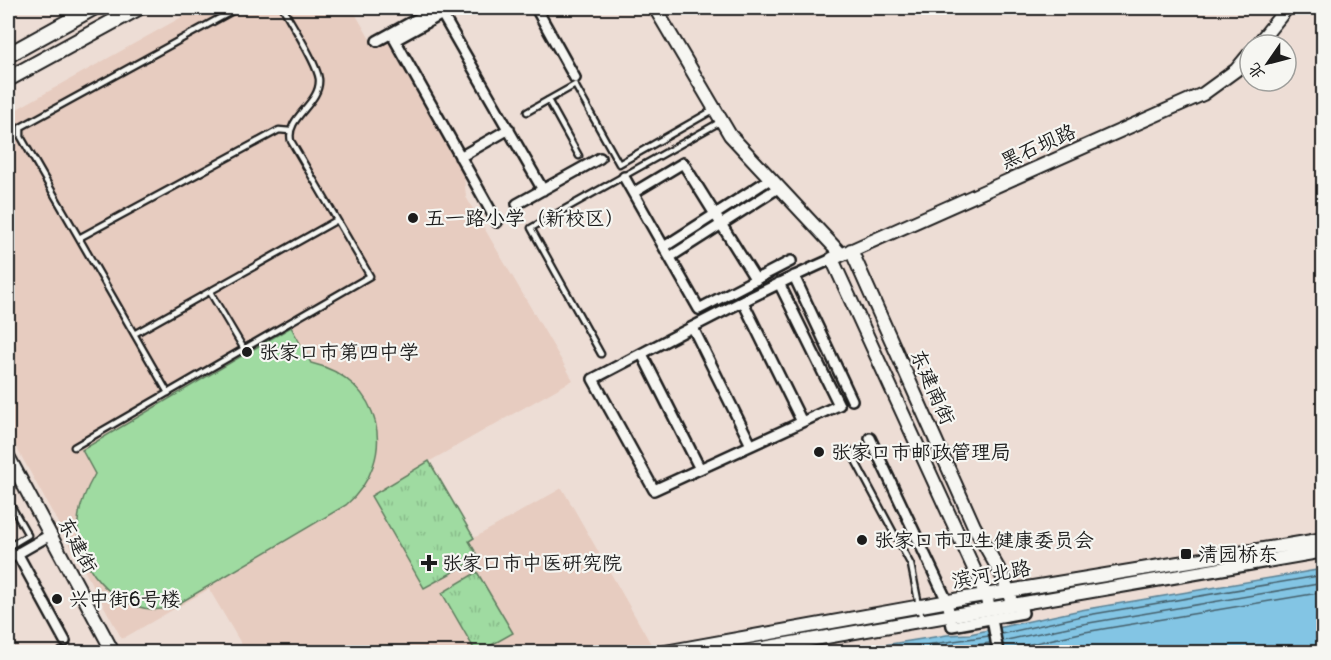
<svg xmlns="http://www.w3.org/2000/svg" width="1331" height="660" viewBox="0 0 1331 660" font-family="Pangolin,'LXGW WenKai TC',sans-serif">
<defs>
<pattern id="grass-tufts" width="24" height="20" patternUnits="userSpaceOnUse" patternTransform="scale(1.5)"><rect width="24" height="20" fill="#9fdba1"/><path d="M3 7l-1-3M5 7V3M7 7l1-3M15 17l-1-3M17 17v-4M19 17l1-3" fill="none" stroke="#88bb8a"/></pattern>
</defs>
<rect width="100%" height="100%" fill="#edddd5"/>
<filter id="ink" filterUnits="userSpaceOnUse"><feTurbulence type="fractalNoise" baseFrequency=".0167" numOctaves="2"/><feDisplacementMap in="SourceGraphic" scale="12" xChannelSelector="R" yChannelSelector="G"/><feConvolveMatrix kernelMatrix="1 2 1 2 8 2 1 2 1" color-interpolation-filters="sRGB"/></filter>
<g filter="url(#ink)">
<!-- built -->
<path fill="#e7ccc0" d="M198,8H352L375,48L389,40L464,176L466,197L573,380L430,461L474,538L562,488L651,644L606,652H246L209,589L122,639L8,432V114Z"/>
<!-- grass -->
<path fill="url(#grass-tufts)" stroke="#5e7c5e" stroke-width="1.5" d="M429,461L474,538L469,541L479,558L424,588L371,496Z
M477,572L513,633L479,652H476L442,593Z"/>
<!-- park -->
<path fill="#9fdba1" stroke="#5e7c5e" stroke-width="1.5" d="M291,327L311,363C382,379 400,458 346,505L173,607C124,621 75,571 78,522C79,505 87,488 95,474L82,450Z"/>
<!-- water -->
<path fill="#83c5e4" stroke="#5a8194" stroke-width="1.5" d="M1323,569V652H840L947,635L970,634L1081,610Z"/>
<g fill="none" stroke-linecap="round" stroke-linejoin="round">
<!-- shore -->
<path stroke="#45606c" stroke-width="1.5" d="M1001,634L1082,616L1324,575
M1002,641L1083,624L1324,583
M1004,650L1085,632L1324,592
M876,652L989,636
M922,652L990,643"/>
<defs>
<path id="lane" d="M548,100L579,156
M527,112L575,85L619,164L715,109
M79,238L279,130L290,131
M210,292L244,349
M134,334L337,220
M601,354L531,228L720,122
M168,393L21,137V127L238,8
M74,447L370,276L291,141C285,117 321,104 319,79C317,63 291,23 283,8
M849,449L911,565L922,620
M8,500L28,535L8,547
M61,651L62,652"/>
<path id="street" d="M453,8L395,40L497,222
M536,8L575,78
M442,14L543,190
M377,41L437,8
M460,157L509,129
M624,177L699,309L791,261
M633,193L683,163L756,280
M517,204L600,158
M664,247L770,179
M670,257L778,188
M794,276L852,400
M779,283L839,405L654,490L593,379C672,338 751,295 832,259
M743,302L802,422
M693,328L751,445
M642,354L700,469
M870,438L947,601L952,626L1023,613L1021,603
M17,553L65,641
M8,559L50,535
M992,619L998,652"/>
<path id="secondary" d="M655,8L730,135L841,254
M1257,45L1287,8
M851,250L974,526L1004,579L1010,597
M8,456L113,652
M989,608L986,595L832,259L1203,94L1236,70L1250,53
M665,652L960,599L1324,539
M740,652L1324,551"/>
<path id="primary" d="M8,55L93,8
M8,79L138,8"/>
</defs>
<!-- lane casing -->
<use href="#lane" stroke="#1c1c1c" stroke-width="9"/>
<!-- street casing -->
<use href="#street" stroke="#1c1c1c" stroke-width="14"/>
<!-- secondary casing -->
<use href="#secondary" stroke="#1c1c1c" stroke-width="16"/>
<!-- primary casing -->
<use href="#primary" stroke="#1c1c1c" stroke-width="18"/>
<!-- lane -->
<use href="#lane" stroke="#f6f6f2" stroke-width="4.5"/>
<!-- street -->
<use href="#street" stroke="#f6f6f2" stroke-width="9"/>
<!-- secondary -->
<use href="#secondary" stroke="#f6f6f2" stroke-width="12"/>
<!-- primary -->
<use href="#primary" stroke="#f6f6f2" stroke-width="14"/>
</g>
</g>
<!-- markers -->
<g fill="#1c1c1c" stroke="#f6f6f2" stroke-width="2">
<circle cx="413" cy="218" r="6"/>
<circle cx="247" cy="352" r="6"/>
<circle cx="819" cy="452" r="6"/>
<circle cx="862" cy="540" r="6"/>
<rect x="1180" y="548" width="12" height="12" rx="3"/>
<path d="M426 554h6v6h6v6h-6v6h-6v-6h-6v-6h6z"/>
<circle cx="57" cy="599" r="6"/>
</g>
<g text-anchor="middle" stroke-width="4.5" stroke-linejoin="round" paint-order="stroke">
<!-- street labels -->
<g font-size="20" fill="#1c1c1c" stroke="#f6f6f2">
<text transform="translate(1038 146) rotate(-24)" y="7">黑石坝路</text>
<text transform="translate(933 387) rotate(66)" y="7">东建南街</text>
<text transform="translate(78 545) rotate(62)" y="7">东建街</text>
<text transform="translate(991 574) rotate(-10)" y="7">滨河北路</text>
</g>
<!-- poi labels -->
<g font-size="20" fill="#1c1c1c" stroke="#f6f6f2" text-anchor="start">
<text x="425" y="225">五一路小学（新校区）</text>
<text x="259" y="359">张家口市第四中学</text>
<text x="831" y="459">张家口市邮政管理局</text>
<text x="874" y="547">张家口市卫生健康委员会</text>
<text x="1198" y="561">清园桥东</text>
<text x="442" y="570">张家口市中医研究院</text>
<text x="69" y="606">兴中街6号楼</text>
</g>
</g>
<!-- margin -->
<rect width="1331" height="660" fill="none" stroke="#f6f6f2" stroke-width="30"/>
<rect x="15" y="15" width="1301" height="630" fill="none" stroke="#1c1c1c" stroke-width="2" filter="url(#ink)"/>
<!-- north arrow -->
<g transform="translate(1268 63) rotate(235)"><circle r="28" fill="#f6f6f2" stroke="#9f9f9c" stroke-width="1.5"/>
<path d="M0-4.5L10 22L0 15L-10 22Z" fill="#1c1c1c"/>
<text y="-9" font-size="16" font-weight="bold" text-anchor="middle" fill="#1c1c1c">北</text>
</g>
</svg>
